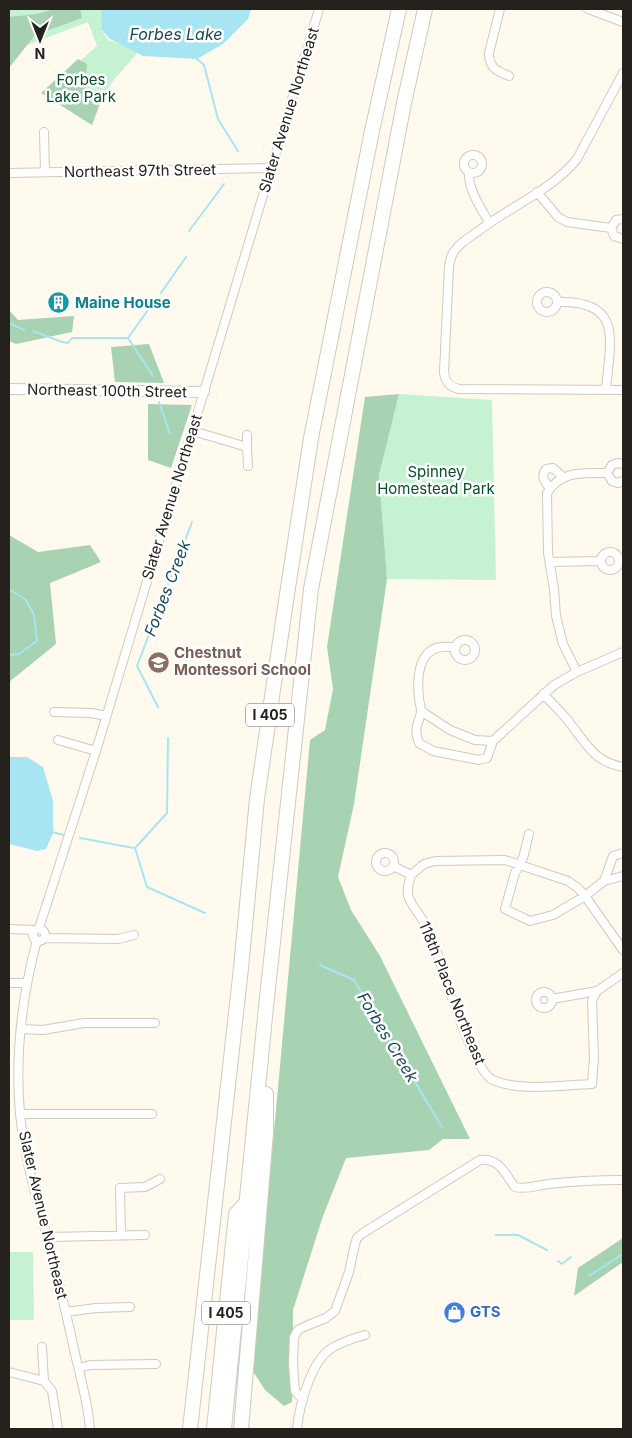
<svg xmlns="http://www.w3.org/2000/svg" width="632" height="1438" viewBox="0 0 632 1438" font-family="Inter,sans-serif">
<rect width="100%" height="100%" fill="#fff9ee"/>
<!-- green -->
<path fill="#c5f2d1" d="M9,9H102V31L108,40L140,50L112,82L102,98L45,92L97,46L88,22L9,52Z
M399,394L492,400L496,580L387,579L379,475Z
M9,1252H33L34,1320H9Z"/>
<!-- forest -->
<path fill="#a7d3b3" d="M54,9H80L82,18L35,35L9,68V17L37,14Z
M78,59L87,64L85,87L102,98L92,125L41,93Z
M9,310L18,320L74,316L72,332L16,344L9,341Z
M149,344L164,383L115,382L111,347Z
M399,394L379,475L387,579L354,804L338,877L351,910L380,956L470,1139H443L429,1150L346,1158L323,1216L293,1310L292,1402L284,1406L265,1390L252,1370L310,740L325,730L333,689L327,647L365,397Z
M148,404L192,405L171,468L148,460Z
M9,535L38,552L90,545L101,562L50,583L56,644L9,682Z
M623,1238V1262L574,1296L578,1268Z"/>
<!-- water -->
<path fill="#a8e5f3" d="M101,9H251L248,19L223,44L197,59L143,56L110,39L102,30Z
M9,757H27L43,767L53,801V833L46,849L37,851L9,844Z"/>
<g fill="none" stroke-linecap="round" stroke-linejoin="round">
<!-- stream -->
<path stroke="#a8e5f3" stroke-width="2" d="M197,59L204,65L218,119L238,151
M189,231L224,184
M161,293L186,257
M148,310L128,338L153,376
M9,323L24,330
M33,331L62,342L68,343L72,338H128
M159,402L170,434
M9,589L26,600L34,615L37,641L19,654L9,655
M158,707L137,666L192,522
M168,738L167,813L135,848L147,887L205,913
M52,832L64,835
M80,838L134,848
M320,965L354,980L442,1127
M496,1235H518L547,1250
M558,1261L562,1264L571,1257
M589,1276L623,1254"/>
<defs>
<path id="minor" d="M500,9L489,53C489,68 497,71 509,76
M588,9L623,22
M623,73L577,159C551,191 509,207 477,232C470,237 461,242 456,249C451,254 450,260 449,267L444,372C445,382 450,387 459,389L623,390
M44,132L45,172
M464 164a9 9 0 1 1 18 0a9 9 0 1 1-18 0Z
M9,173L271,168
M469,173C468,189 481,209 489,222
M537,192L558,217L567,222L611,228
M623,219L616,220L611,228L614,236L623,239
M537 302a10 10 0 1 1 20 0a10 10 0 1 1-20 0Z
M558,302C624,300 610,342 606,389
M193,431L247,447L248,466
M247,435V447
M623,464L618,463L612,465L607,473L612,481L618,483L623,481
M550,488C545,482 540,477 546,469L553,468L563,477
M601 561a9 9 0 1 1 18 0a9 9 0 1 1-18 0Z
M550,562L601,561
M455 650a10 10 0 1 1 20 0a10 10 0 1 1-20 0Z
M455,648C421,640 416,671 419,698C419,702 421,706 421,710C421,723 412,724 419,743L433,751L479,760L487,758L493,741L554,685L577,672L623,652
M577,672L563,644L556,616L554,589L548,553L547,493C561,470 584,473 607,473
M543,694C551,702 558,709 565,717C584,739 592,762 623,767
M421,711L450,730L475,740L493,741
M54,712L92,713L106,716
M58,740L96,751
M529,834L523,858L515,873L505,909L530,921L553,915L585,896L604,881L623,876
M376 862a9 9 0 1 1 18 0a9 9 0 1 1-18 0Z
M393,866L411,875L424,864L435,861L505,860L568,881L578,888L585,896L623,950
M411,875C409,882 406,891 409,898C414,911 427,922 432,937C441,963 472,1071 493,1080C520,1092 562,1085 592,1084L594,1058L592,1001L597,991L623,973
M604,881L613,856L623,853
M39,928L96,751L319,9
M33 935a6 6 0 1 1 12 0a6 6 0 1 1-12 0Z
M9,929L34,930
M45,938L118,939L134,935
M37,940C22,996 15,1056 20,1114C24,1154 35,1194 46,1233C57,1274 67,1316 76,1358C82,1382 88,1405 90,1429
M9,983H26
M536 1000a8 8 0 1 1 16 0a8 8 0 1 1-16 0Z
M552,999L597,991
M21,1029L43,1030L84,1023H155
M20,1114H152
M121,1235L120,1188L145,1187L160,1179
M47,1237L145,1235
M66,1312L96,1308L130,1307
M42,1347L44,1381L52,1391L58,1429
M79,1368L90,1365L156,1364
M9,1372L44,1381
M303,1400L295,1391L293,1363L294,1337L298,1330L306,1326L326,1318L335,1311L349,1272L355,1244L357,1238L363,1233L480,1160C500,1158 504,1173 515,1187C527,1190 537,1185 549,1184C574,1181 598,1180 623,1180
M297,1429C299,1407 311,1360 332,1348C342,1342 354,1338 365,1335"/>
<path id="tertiary" d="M9,389L204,392"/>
<path id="motorway" d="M190,1429L241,968L257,799L286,601L311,438L372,131L399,9
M214,1429L236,1214L248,1201
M224,1429L266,1007L311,589L404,103L425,9
M241,1429L266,1133V1094"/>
</defs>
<!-- minor casing -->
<use href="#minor" stroke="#d1cabd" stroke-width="10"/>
<!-- tertiary casing -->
<use href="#tertiary" stroke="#d1cabd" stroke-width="12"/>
<!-- motorway casing -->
<use href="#motorway" stroke="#d1cabd" stroke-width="16"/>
<!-- minor -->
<use href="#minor" stroke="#fff" stroke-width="8"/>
<!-- tertiary -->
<use href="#tertiary" stroke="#fff" stroke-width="10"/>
<!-- motorway -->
<use href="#motorway" stroke="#fff" stroke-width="14"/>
</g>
<!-- icons -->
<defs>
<symbol id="building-disc" viewBox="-11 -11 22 22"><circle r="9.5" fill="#0f9aa8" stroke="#fff"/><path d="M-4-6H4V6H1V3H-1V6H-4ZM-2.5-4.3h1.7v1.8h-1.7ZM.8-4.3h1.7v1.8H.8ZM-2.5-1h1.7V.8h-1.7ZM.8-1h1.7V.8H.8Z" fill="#fff"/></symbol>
<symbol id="school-disc" viewBox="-11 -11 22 22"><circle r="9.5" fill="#8d6e63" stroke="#fff"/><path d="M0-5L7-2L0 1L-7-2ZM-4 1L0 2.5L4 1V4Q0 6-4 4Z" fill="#fff"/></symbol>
<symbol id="shop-disc" viewBox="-11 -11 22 22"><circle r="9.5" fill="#3f7fe0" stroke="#fff"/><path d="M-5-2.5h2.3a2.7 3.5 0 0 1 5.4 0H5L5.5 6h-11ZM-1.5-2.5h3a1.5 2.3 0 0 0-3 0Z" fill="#fff"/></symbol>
</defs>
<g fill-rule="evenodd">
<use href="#building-disc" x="46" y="290" width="25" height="25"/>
<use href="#school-disc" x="146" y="650" width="25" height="25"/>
<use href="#shop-disc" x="442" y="1300" width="25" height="25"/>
</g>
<g text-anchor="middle" stroke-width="5" stroke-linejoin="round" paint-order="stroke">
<!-- shield labels -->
<g fill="#fff" stroke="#666461" stroke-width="1">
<rect x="246" y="703.5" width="48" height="23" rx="4"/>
<rect x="202" y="1301.5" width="48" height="23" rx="4"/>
</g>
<g font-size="14" font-weight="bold" fill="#25221d">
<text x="270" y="720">I 405</text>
<text x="226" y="1318">I 405</text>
</g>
<!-- park labels -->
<g font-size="15" fill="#055028" stroke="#fff">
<text x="81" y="85">Forbes<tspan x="81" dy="17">Lake Park</tspan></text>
<text x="436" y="477">Spinney<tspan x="436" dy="17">Homestead Park</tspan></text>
</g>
<!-- street labels -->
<g font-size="15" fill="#25221d" stroke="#fff">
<text transform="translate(289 110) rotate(-73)" y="5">Slater Avenue Northeast</text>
<text transform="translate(140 171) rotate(-1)" y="5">Northeast 97th Street</text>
<text transform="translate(107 391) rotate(1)" y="5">Northeast 100th Street</text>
<text transform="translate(172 497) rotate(-73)" y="5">Slater Avenue Northeast</text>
<text transform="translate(452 993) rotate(68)" y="5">118th Place Northeast</text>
<text transform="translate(43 1215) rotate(77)" y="5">Slater Avenue Northeast</text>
</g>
<!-- culture labels -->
<g font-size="15" font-weight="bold" fill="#0d838f" stroke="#fff" text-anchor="start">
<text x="75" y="308">Maine House</text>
</g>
<!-- education labels -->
<g font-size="15" font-weight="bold" fill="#785e54" stroke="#fff" text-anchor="start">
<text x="174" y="658">Chestnut<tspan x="174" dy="17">Montessori School</tspan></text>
</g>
<!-- shop labels -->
<g font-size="15" font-weight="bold" fill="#366cbe" stroke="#fff" text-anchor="start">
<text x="470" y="1317">GTS</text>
</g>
<!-- water labels -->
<g font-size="16" font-style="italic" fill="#174b56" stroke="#fff">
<text x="176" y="40">Forbes Lake</text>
<text transform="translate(167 588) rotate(-69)" y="6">Forbes Creek</text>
<text transform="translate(388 1037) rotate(59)" y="6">Forbes Creek</text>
</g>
</g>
<!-- border -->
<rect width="632" height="1438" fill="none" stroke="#25221d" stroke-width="20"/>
<!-- north arrow -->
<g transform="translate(40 40) rotate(180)" stroke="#ffffff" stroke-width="4" paint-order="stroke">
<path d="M0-4L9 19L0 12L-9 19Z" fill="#25221d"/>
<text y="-8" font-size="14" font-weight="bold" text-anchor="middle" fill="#25221d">N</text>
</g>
</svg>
